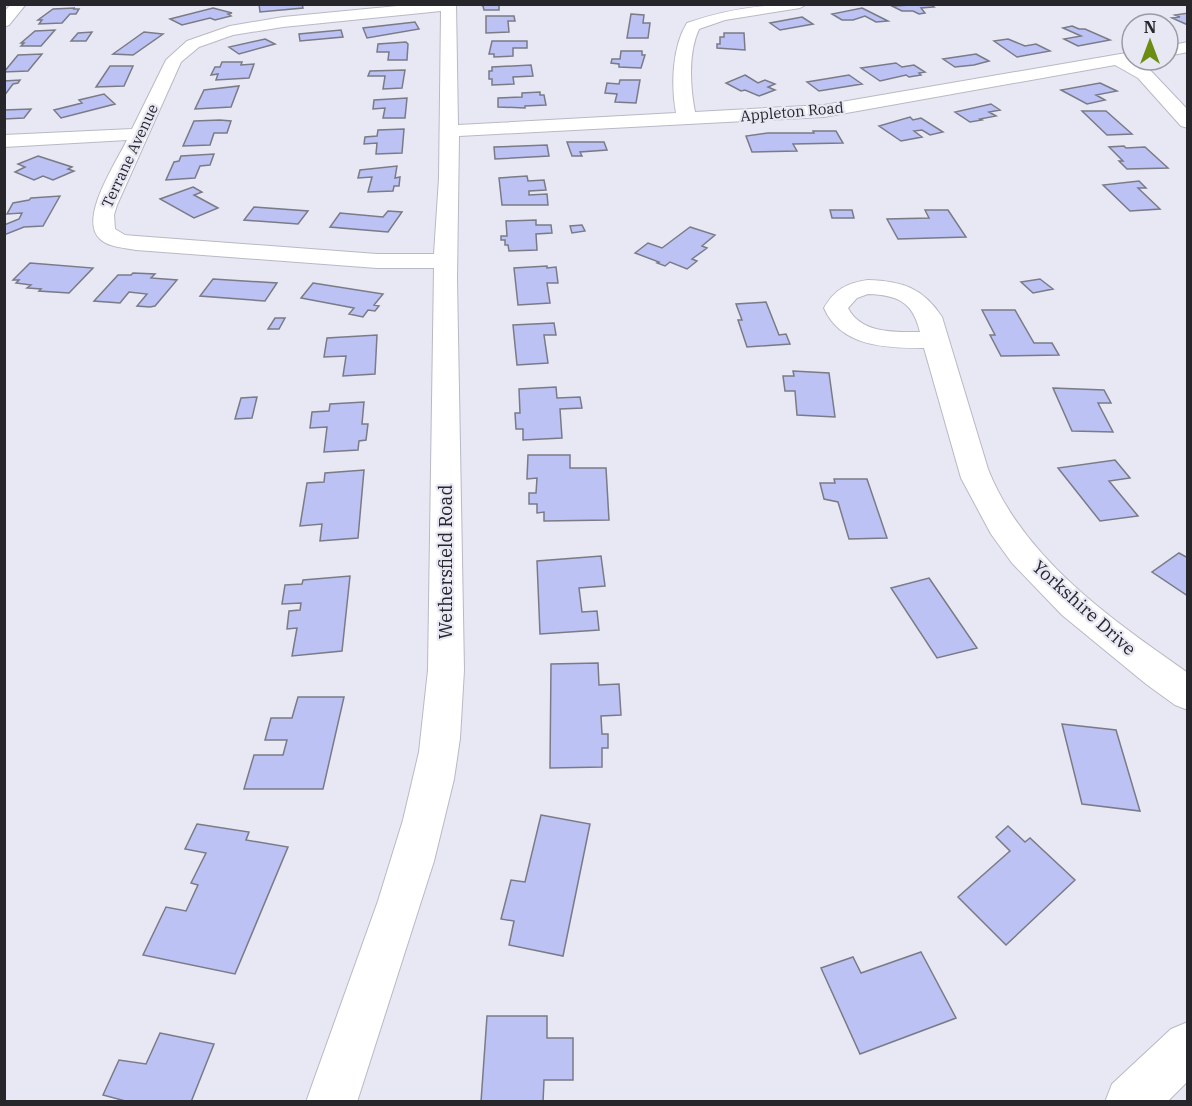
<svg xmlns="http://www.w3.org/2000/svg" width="1192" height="1106" viewBox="0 0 1192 1106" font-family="'IBM Plex Serif',serif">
<rect width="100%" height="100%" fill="#e7e8f4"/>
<!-- building -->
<path fill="#bcc2f4" stroke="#7a7b86" stroke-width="1.5" d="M259,4H302L303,8L260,12Z
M479,4H499V10H484L483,6Z
M930,4L934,7L921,8L925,13L919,14L913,11H902L892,6Z
M75,8L73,9H79L76,14H70L62,23L39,24L42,20H38L53,9Z
M213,8L232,13L228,14L231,16L215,20L210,18L182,25L170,19Z
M862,8L888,21L876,22L865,16L853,20H842L832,14Z
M1188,13V25L1172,18L1180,17L1175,15Z
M631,14L644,15L643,23H650L648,38H627Z
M486,16H514L515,21H508L509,32L486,33Z
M802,17L813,24L780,30L770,23Z
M415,22L419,29L367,38L363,28Z
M1072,26L1079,29H1085L1110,40L1078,46L1064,39L1081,36L1063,28Z
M55,30L41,46H21L24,43H21L35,31Z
M341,30L343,37L300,41L299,34Z
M92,32L86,41H71L78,33Z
M144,32L163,34L133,55L113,54Z
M724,33H744L745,50L717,48V44H720V37H724Z
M265,39L275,44L239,54L229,47Z
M1008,39L1025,46L1036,44L1050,51L1017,57L994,41Z
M492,41H527V48H513V56L494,57V54H489Z
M406,42L408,44L407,60H388L389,52H377L378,44Z
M621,51H642V55H645L641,68L619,67V64L611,63L612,59H620Z
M42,54L28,71L4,72L18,55Z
M976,54L989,61L974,65L955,67L943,59Z
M222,62H242L241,65L254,64L249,78L216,80L218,74L211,75L215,67H220Z
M896,63L902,67L914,65L925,72L919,73L921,75L909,77L906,75L880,81L861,68Z
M531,65L533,76L513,77L514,84L492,85V79H489V71H492V67Z
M110,66H133L124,86L96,87Z
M405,70L402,88L383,89L385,76H368L370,71Z
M745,75L758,83L765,80L775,84L768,87L775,90L759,96L745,90L741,91L726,83Z
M849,75L862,84L819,91L807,82Z
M20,80L18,83L13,84L4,96V81Z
M620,80H640L636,103L615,102L617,94L605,93L607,83L619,84Z
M1100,83L1117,91L1096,95L1105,100L1087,104L1061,90Z
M239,86L231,107L195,109L204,90Z
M540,92V95H544L546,105L525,106V108L498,107V98L522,97V93Z
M104,94L115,104L61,118L54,110L82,103L79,100Z
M407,98L405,118H383L385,108L373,109L374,100Z
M991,104L1000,110L989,112L996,116L980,119L982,120L970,122L955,112Z
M31,109L24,118L4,119V110Z
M1082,111H1106L1132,134L1107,135Z
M910,117L913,120L921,118L943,132L930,135L922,130L914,131L922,137L901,141L879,126Z
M194,121L220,120L231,121L227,133H214L210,145L183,146Z
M404,129L402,153L376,154L377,143L364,144L365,137L377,136L378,130Z
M813,131H836L843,143L793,144L797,151L752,152L746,136L768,133H814Z
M567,142H604L607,150L580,152L582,156H572Z
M547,145L549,156L495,159L494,147Z
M1124,146L1126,148L1145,147L1168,168L1127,169L1119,161H1123L1109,147Z
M214,154L210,165L200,166L195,178L166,180L174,162L179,161L181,156Z
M38,156L72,167L68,169L74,171L53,180L43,176L34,180L15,172L25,167L18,164Z
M397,166L395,178L400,177L399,186H394L393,191L368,192L372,177L358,178L360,170Z
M527,176L528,181L544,180L546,190L529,191V195L547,194L548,205H502L499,178Z
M1139,181L1146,188H1138L1160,209L1130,211L1103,185Z
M193,187L202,192L194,195L218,208L194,218L160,199Z
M60,196L43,226L24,227L4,235V225L19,219L22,213L7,214L13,203L29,200L31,198Z
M254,207L308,211L298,224L244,220Z
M830,210H852L854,218H832Z
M925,210H948L966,237L898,239L887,219L929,218Z
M388,211L402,212L388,232L330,227L340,213L383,217Z
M536,220V225H551L552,233L536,234L537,250L509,251L508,245H505V240H501V236H507L506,221Z
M582,225L585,231L572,233L570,226Z
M690,227L715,235L702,246L707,248L692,259L697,261L687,269L670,262L665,266L657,263L659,262L635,253L648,243L662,248Z
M30,263L93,268L69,293L39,291L41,289L27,288L31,285L16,283L19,280H13Z
M547,266V268L556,267L558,283H547L550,303L518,305L514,268Z
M133,273L155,274L151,278L177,280L155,306L150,307L137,306L147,294L129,292L120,303L94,301L118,275H131Z
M213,279L277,283L265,301L200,296Z
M1040,279L1053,289L1033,293L1021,282Z
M313,283L383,294L374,305L379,306L375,311L368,310L363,317L349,314L354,308L301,298Z
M766,302L779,335L786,334L790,344L747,347L738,320H742L736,304Z
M982,310H1015L1034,343H1052L1059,355L1001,356L990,335H995Z
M275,318H285L279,329H268Z
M554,323L556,335H544L548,363L517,365L513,325Z
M377,335L375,374L343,376L346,356L324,357L327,338Z
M793,371L829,373L835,417L797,415L795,391H785L783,376H794Z
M556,387L557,398L580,397L582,408L560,409L562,438L523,440V429H516L515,413H520L519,389Z
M1053,388L1104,390L1111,403H1098L1113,432L1072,431Z
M257,397L252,418L235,419L241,398Z
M364,402L362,424H368L366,440L359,441L358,450L324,452L327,427L310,428L312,412L329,411L330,404Z
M528,455H570V468H606L609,520L544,521V512L537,513V504H529V493H536L537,478L527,479Z
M1115,460L1130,478L1109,481L1138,516L1100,521L1058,468Z
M364,470L358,538L320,541L322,524L300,526L307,483L324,482L325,473Z
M834,479H867L887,538L849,539L838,502L824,499L820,483H835Z
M1179,553L1188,558V596L1152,572Z
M601,556L605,586L579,588L582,612L597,611L599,630L540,634L537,561Z
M350,576L342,651L292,656L297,628L287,629L289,611L300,610L301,603L282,604L285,585L302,584L303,580Z
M929,578L977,648L937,658L891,588Z
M598,663L599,685L619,684L621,715L601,716L602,734H608V748H602V767L550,768L551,664Z
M298,697H344L323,789H244L254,755H283L287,740H265L271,718H292Z
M1062,724L1116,730L1140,811L1082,804Z
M541,815L590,824L563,956L509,945L514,921L501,919L511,880L525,882Z
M197,824L249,832L246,840L288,847L235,974L143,955L166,907L186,911L198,885L191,883L206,853L185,849Z
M1008,826L1025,842L1030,838L1075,880L1006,945L958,897L1010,851L996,837Z
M921,952L956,1018L860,1054L821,968L853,957L861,973Z
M487,1016H547V1038H573V1080H544L543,1102H481Z
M160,1033L214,1044L191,1102H129L103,1095L119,1060L146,1064Z"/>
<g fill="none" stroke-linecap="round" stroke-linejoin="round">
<defs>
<path id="minor" d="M11,4H26L9,25L4,27V12Z
M418,4H456L458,125L676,113C671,86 672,47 687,23C727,9 765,4 807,4L800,8L725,20L699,29C688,53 690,87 695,112L824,105L1132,52V60H1138L1134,61L1150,70L1188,110V128L1181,126L1138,78L1115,65L824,117L459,136L457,279L464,670L460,738L454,779L434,861L357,1102H306L378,901L403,820L419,752L428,670L434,268H377L136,250C125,248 108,247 100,239C78,219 116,163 127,140L4,147V135L132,129L166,60L187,41L230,26L283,17ZM441,11L439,178L434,254H377L136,236L125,235L115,229L114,215L117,205L181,62L199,47L233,35L283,27Z
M1188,42V52L1168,56V46Z
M868,280C902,281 923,288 942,317L988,469C1023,558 1112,620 1188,673V710L1175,705L1146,684L1062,615L1012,563L991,534L961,478L924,348C886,348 841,347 824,308C835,289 847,283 868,280ZM868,294C898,295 913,302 920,332C895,332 861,334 848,308L857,298Z
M1188,1022V1081L1167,1102H1105L1112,1084L1171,1029Z"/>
</defs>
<!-- minor casing -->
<use href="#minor" stroke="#b8b9c5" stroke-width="2"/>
<!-- minor -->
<use href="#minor" fill="#fff" fill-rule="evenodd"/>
</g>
<g text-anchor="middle" stroke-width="4.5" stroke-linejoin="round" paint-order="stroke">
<!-- far-street labels -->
<g font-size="15" fill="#26262b" stroke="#e7e8f4">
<text transform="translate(792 112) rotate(-5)" y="5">Appleton Road</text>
<text transform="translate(130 156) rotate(-65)" y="5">Terrane Avenue</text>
</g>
<!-- street labels -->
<g font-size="18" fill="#26262b" stroke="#e7e8f4">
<text transform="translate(446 562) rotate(-90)" y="6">Wethersfield Road</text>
<text transform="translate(1084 608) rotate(42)" y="6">Yorkshire Drive</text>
</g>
</g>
<!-- border -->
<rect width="1192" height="1106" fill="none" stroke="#26262b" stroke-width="12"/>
<!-- north arrow -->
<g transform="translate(1150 42)"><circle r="28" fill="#e7e8f4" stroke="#9a9aa4" stroke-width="1.5"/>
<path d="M0-4.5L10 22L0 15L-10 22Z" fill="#6c8d12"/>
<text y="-9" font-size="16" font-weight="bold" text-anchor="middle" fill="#26262b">N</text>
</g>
</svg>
